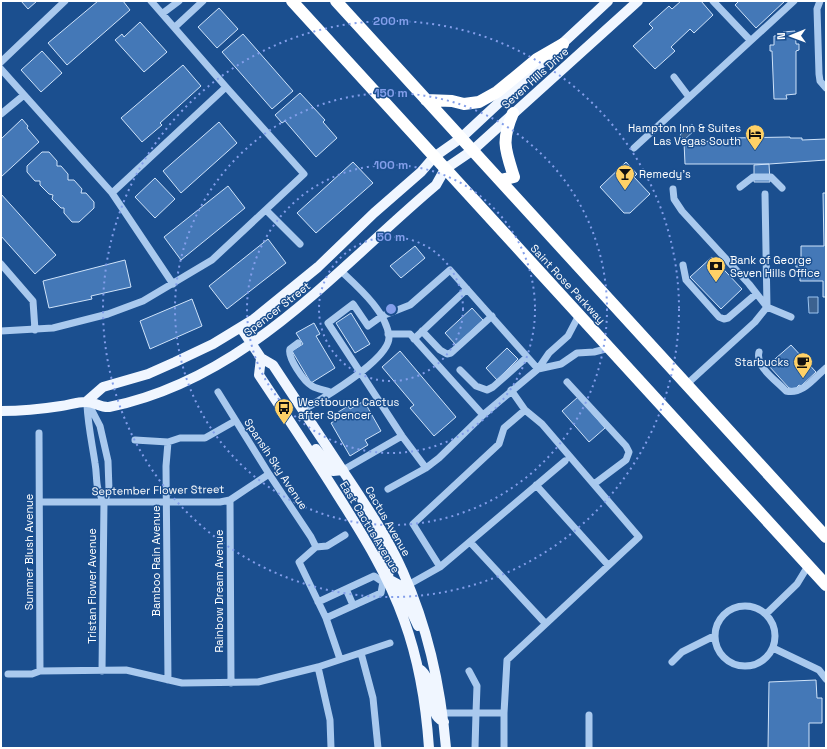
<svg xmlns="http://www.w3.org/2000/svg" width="827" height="749" viewBox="0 0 827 749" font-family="'Space Grotesk',sans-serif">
<rect width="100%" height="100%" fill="#1b4f8f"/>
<!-- water -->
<path fill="#3c6290" stroke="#9cc4f0" d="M692,124L696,129L684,140L680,135Z
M808,297H818V313H809Z"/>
<!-- building -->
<path fill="#4478b7" stroke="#cfe3fa" d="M21,1H37L28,9Z
M98,1H123L130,10L67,65L48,43Z
M681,1H701L713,15L694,33L690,29L671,47L675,51L655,69L633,46L653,28L649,24L669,6L672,9Z
M739,1H785L756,28L735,5Z
M219,8L238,29L217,48L198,27Z
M140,22L167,52L144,72L115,40L122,34L124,37Z
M795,31L796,44H799V50L796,51V94L786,95L787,99H774L772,51H770V45H774V36L784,35L783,32Z
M243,34L293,91L272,109L222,52Z
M42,51L62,73L41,92L21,70Z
M183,65L201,86L160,123L162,125L142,142L121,118Z
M300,93L325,120L323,122L337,138L316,157L285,121L282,123L275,115Z
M22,119L28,126L27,128L39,142L1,177V139Z
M219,122L237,143L181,193L163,171Z
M790,137V138H802V140L826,139V160L769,164H685L684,142L718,141V140H731V138Z
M42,152H49L57,161V166H61L68,174V180H74L82,189L81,193H86L94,202V208L79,222H72L64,213V208H61L52,199L53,195L49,194L40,185V181H35L27,172V166Z
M353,162L373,183L316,233L297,213Z
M626,162L637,174L634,177L650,194L630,213H624L600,187Z
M769,164L770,182H754V165Z
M155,178L175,199L155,218L135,197Z
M228,186L245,208L181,260L164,237Z
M823,193H826V297H823V281H800V272L799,267H796V259H801V246H824Z
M1,194L56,255L35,274L1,236Z
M268,239L286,263L227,309L209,286Z
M415,246L425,258L401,278L390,266Z
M712,257L742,289L721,309L690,277Z
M125,260L131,287L91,296L92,299L49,308L43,281Z
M192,299L202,326L150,349L140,321Z
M472,308L483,320L456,345L445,333Z
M351,313L370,344L355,353L336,323Z
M314,323L320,334L316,336L335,368L311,383L292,351L303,344L296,333Z
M791,345L816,372L801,386L799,385L795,389L789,388L768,365Z
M507,348L518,359L497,380L486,368Z
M400,351L456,417L434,436L410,408L414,405L382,367Z
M578,397L605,428L589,442L562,411Z
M364,401L381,431L365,440L368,445L350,456L331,423L338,419L335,414L348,406L350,409Z
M816,680L817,698H822V723H809V748H768L769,682Z"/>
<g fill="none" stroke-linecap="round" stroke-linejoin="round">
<!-- minor -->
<path stroke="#a9c9ee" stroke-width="7" d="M713,1L750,40
M820,1L817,9L819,74L820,81L826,88
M163,13L179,1
M175,27L203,1
M1,62L65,1
M1,69L112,193L226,87L151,1
M674,77L689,97
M1,114L24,95
M634,148L794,1
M740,187L753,177H771L782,188
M673,189L674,199L682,211L749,284L767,307L791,317
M112,193L173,284
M266,210L300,244
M1,264L33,301L35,330
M683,265L686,280L719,317L724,319L728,318L756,294
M1,331L53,328L108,314L143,301L212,260L304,174L226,87
M422,331L440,350L447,354L451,353L492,316
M388,334H410L483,415
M414,339L467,289
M298,343L290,349C287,357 304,382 312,386C317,389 324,390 330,392
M759,352C755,367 777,381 786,391C803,395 814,378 826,368
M538,369L561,364L577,353L594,352L609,348
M460,370L476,386L487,390L493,387L527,357
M567,382L626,446L629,452L626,460L594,484
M687,384L755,322L767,307L765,194
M218,392L269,474L311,537L316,547
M87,401L100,426L108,461L109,490L104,502L102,671
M87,405C88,425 92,443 95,463C98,480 94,486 104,502
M303,410C322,399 390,359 389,337C387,312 358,287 341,271
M39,433L40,671
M135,440L168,442L180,438H205L235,421
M426,468L439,458L483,415L538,369L549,353L568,336L579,315
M343,470L402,436
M536,485L608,565
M388,489L426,468L402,436L328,323L353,304L368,326L382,316L410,305L450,270L538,369
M230,500L231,683
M40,502H220L230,500L269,474
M470,542L545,623
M440,567L413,524L499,444L504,428L525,410L511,390
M408,585L440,567L565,461
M346,589L353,605
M318,602L374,576L383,582
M715 636a30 30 0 1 1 60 0a30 30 0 1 1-60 0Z
M766,614L797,584L808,566
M326,618L381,593L383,582
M773,648L819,670L826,679
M361,653L373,698L378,748
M340,659L326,618L299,562L316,547L327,546L345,535
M672,662L682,652L714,636
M318,667L330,720L331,748
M8,674H32L40,671L126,670L182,683L258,682L318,667L390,643
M168,680L166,466L168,442
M443,713H476L477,686L469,671
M504,713L507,660L639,537L542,424L525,410
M589,715V748
M475,748L476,713H504V748"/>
<!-- major -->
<path stroke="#f0f6ff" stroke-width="10" d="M241,328L261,358L273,365C296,400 320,436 343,471C365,504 387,536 403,572C428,628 441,688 446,748
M261,358L259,375C285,414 312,454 337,494C363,535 388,575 404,620C419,661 426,704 429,748
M87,401L103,387L148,374L175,362L213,344L254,319L318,267L374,213L421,172L434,157L461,138L608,1
M1,411C21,411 42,409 61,406C69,405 77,402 85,402C93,401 101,408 109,407C246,379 334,271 436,185L445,169L473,150L638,1
M316,449L333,471L343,470
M372,523L389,565L388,579L399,585L418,626
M418,668C439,681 424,713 444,722"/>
<!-- highway -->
<path stroke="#fff" stroke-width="12" d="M292,1L826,585
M336,1L826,537
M426,100L452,101L464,104L479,102L497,92L537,59L563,44
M500,180L514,177C505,149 501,141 513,113"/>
</g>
<!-- distance rings -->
<g fill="none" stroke="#839eea" stroke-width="2" stroke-dasharray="2 4">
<circle cx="391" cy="309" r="72"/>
<circle cx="391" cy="309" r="144"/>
<circle cx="391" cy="309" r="216"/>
<circle cx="391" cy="309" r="288"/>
</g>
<!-- icons -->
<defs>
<symbol id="hotel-pin" viewBox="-11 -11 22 30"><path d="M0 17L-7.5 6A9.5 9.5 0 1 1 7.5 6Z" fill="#ffd166" stroke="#1b4f8f"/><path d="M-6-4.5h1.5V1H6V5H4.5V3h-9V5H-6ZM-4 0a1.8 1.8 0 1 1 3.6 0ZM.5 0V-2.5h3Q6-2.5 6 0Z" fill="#111"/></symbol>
<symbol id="bar-pin" viewBox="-11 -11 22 30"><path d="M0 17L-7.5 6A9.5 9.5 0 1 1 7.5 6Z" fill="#ffd166" stroke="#1b4f8f"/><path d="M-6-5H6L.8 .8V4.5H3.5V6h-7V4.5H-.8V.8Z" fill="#111"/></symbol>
<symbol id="bank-pin" viewBox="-11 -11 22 30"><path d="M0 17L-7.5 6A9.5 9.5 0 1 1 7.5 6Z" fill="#ffd166" stroke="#1b4f8f"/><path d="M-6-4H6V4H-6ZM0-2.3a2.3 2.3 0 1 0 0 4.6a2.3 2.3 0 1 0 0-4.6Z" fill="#111"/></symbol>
<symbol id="cafe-pin" viewBox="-11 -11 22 30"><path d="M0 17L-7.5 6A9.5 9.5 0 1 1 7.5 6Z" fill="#ffd166" stroke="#1b4f8f"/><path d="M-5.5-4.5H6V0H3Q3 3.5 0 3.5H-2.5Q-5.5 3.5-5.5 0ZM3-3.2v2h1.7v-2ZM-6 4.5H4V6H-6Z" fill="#111"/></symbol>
<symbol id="bus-pin" viewBox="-11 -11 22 30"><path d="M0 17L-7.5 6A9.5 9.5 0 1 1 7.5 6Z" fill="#ffd166" stroke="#1b4f8f"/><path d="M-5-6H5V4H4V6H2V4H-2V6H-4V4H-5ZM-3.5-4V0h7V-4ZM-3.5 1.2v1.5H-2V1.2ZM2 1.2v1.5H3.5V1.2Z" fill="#111"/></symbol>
</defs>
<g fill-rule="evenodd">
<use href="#hotel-pin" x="744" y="123" width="22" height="30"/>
<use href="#bar-pin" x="614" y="163" width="22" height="30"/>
<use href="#bank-pin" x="705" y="255" width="22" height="30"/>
<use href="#cafe-pin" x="792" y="351" width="22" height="30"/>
<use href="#bus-pin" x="273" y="397" width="22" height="30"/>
</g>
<g text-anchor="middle" stroke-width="3" stroke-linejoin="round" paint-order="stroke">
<!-- street labels -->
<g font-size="11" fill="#fff" stroke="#1b4f8f">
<text transform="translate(535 78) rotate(-42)" y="4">Seven Hills Drive</text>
<text transform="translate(568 284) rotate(47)" y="4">Saint Rose Parkway</text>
<text transform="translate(277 309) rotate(-38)" y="4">Spencer Street</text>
<text transform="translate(276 464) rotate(57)" y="4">Spansih Sky Avenue</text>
<text transform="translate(158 490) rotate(-1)" y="4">September Flower Street</text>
<text transform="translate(388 521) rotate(60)" y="4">Cactus Avenue</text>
<text transform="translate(370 527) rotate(59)" y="4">East Cactus Avenue</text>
<text transform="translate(29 552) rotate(-90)" y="4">Summer Blush Avenue</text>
<text transform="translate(156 561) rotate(-90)" y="4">Bamboo Rain Avenue</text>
<text transform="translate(92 586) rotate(-90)" y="4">Tristan Flower Avenue</text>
<text transform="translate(219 591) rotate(-90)" y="4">Rainbow Dream Avenue</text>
</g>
<!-- poi labels -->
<g font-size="11" fill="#fff" stroke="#1b4f8f" text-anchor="start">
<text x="741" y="132" text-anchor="end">Hampton Inn &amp; Suites<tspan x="741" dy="13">Las Vegas South</tspan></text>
<text x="639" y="178">Remedy's</text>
<text x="730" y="264">Bank of George<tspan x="730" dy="13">Seven Hills Office</tspan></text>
<text x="789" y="366" text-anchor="end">Starbucks</text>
<text x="298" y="406">Westbound Cactus<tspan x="298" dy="13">after Spencer</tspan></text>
</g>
</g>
<circle cx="391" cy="309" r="6" fill="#839eea" stroke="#1b4f8f" stroke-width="2"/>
<g font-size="12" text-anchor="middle" font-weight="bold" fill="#839eea" stroke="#1b4f8f" stroke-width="3" stroke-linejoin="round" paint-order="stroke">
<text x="391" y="25">200 m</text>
<text x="391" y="97">150 m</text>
<text x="391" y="169">100 m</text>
<text x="391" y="241">50 m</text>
</g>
<!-- border -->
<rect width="827" height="749" fill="none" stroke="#ffffff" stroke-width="4"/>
<!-- north arrow -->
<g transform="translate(791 36) rotate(269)" stroke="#1b4f8f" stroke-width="3" paint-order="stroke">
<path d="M0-3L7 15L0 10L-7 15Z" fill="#ffffff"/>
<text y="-6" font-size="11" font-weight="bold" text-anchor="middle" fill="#ffffff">N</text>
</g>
</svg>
